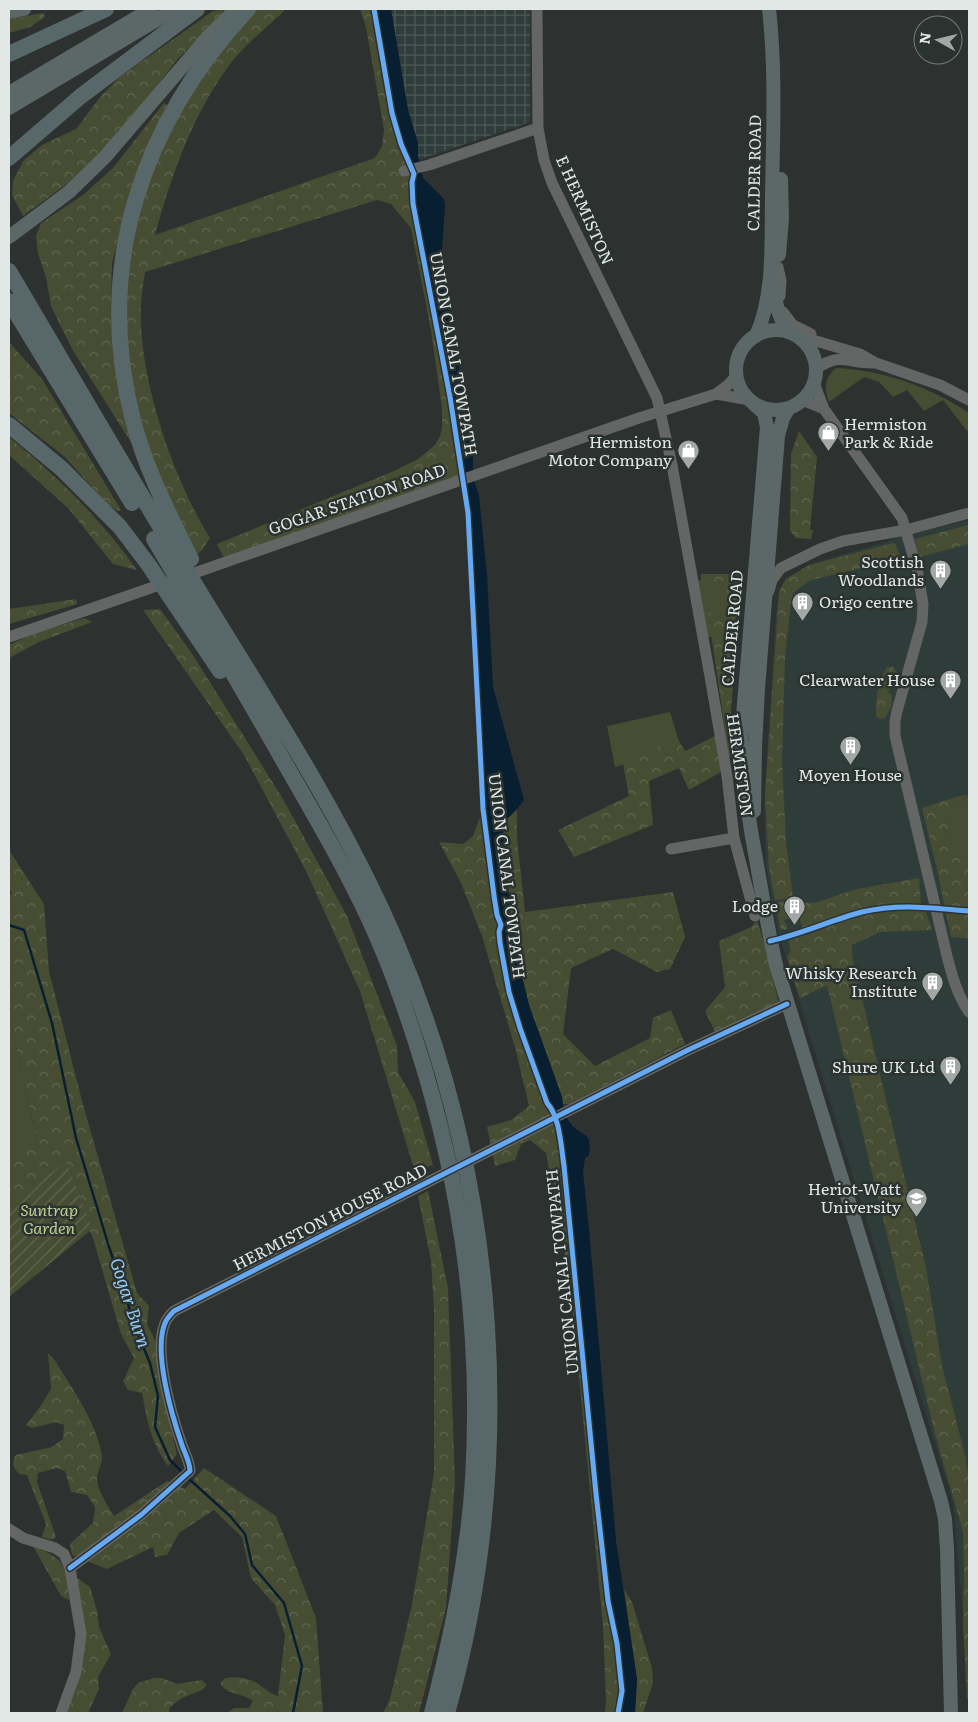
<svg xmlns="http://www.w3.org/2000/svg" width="978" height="1722" viewBox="0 0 978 1722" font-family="Literata,serif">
<defs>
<pattern id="industrial-grid" width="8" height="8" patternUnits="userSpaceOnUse" patternTransform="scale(1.25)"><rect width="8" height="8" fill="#2f3d3a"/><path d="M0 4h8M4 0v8" fill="none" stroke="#4d5956"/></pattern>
<pattern id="forest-crowns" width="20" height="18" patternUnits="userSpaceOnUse" patternTransform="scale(1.25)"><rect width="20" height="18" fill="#474d33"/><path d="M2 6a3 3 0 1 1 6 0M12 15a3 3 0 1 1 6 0" fill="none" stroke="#616751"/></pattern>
<pattern id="garden-furrows" width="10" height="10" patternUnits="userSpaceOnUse" patternTransform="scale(1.25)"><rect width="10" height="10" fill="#474d33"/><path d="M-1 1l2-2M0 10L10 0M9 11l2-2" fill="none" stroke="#616751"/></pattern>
</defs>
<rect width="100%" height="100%" fill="#2d3130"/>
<!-- built -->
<path fill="#2f3d3a" d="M969,520V1687L953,1502L778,932L766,866L764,802L776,615L779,590L786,578L814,563L925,530Z"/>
<!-- industrial -->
<path fill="url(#industrial-grid)" d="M391,9H530V122L418,160V143L408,110Z"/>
<!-- green -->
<path fill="#474d33" d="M836,368C883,370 930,387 969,413V431H967L943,400L924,411L907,390L893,397L879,382L864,377L829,402C824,388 824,378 836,368Z
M741,572L735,638L708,637L698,580C713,583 728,579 741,572Z
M670,712L681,748L615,767L607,726Z
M969,793V857L959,859L952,846L945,813L968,796Z
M9,1014L37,1142L19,1153L9,1157Z"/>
<!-- forest -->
<path fill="url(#forest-crowns)" d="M224,9L220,16L177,60L118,136L68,183L23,216L12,195L13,181L23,161L42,145L76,129L101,96L120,77L213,11Z
M248,9H286C270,25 249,41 234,59C194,110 172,173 155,235L375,158L382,146L384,130L366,27L360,9H374L392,113L401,144L414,174L412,182L413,204L450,397L463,474L224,558L217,544L394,471L418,459L435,445L440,436L442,427V408L431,330L411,228L391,204L377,200L145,272C142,290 140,308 141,325C144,392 175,482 210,538L202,550L191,560L141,447L119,318L151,153Z
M43,13L45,17L30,27L9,33V19Z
M164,103L167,105L138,170L112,263L111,310L116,366L132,444L72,349L51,306L46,277L38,254L36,236L41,223L83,195L113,168Z
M9,342L42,379L121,510L118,511L108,505L65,457L9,413Z
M799,431L817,457L810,530H813L811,539L796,538L790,531L791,454Z
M9,437C56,475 102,520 137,570L113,564L68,508L9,455Z
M969,525V544L919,557L915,539Z
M893,543L896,545L901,559L811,580L794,592L791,600L785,659L782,760L786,841L793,898L775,900L769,869L765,796L779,592L786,579L809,565Z
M701,574H742L731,710L734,756L729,757L708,613L723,610L727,586L701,584Z
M76,599L77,604L9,624V609Z
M160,609L191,652L283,799L347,916L397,1046L398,1072L415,1102L433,1165L415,1172L360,991L307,873L244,755L143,610Z
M85,618L92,622L39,642L9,658V645L35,633Z
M887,667H893L898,674L891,679L892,686L888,692L892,696L891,707L885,718L880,719L876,717C876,698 877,683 887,667Z
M717,735L721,772L689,790L679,768L649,781L653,825L574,857L558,830L629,796L623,764L677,738L685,751Z
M968,795L945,814L952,846L957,849L959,859L969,857V938L951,937L936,865L922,808L959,796Z
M483,809L494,896L497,915L501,925L499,932L500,943L509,992L520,1028L547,1103C560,1117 561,1147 564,1166L596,1494L608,1601L617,1644L622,1691L618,1713H605L606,1702L603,1626L570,1283L546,1153L530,1140L521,1144L515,1160L495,1166L487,1127L511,1120L529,1106L516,1051L482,936L461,883L439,842L463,844L473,836Z
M517,809V838L525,912L673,892L685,937L670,969L657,972L613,949L571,968L563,1034L595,1066L650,1038L653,1018L671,1010L685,1044L570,1104H562V1097L529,1005L521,972L513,929L510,925L509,919L510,905L503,833L506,820Z
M9,850L44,904L49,971L82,1101L137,1293L149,1306L147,1324L157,1344L158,1376L177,1454L168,1466C151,1443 147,1420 142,1393L128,1390L123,1381L134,1358L121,1334L92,1235L74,1207L9,1215V1157L19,1153L24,1145L37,1142L9,1014V895L12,893L9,888Z
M919,878L921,905L896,906L863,910L805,931H803L799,916L784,920L788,929L781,930L775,902L784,901L814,903L857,889Z
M924,907L932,930L880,932L852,945V956L926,1268L942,1366L964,1451L969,1478V1698L967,1699L963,1624L964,1573L963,1532L935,1434L827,985L800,998L787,957L791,950L788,941C816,930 844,917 873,911C890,907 907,907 924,907Z
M757,921L764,942L779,1004L715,1032L705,1011L725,987L719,941L751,927Z
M428,1191L448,1288L455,1480L446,1608L419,1713H383L390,1699L412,1604L434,1473V1310L431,1261L418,1196Z
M48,1353L54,1359C71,1387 96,1421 102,1455C103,1463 98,1469 97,1477C96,1489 108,1505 114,1516L167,1481L185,1489L204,1468L276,1516L316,1618L323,1713H227L234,1708H249L253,1701C243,1693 228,1695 220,1684L225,1678C235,1676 248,1678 257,1683C264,1688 269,1693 278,1696L285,1635L275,1605L251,1578L242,1537L214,1510L179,1533L167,1555L155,1557L153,1547L107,1569L72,1555L70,1544L93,1523L95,1507L87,1495L71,1492L65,1471L57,1468L38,1473L37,1482L56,1537L52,1540L42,1537L46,1524L27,1475L19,1474C13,1467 11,1463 16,1455L52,1447L63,1439L64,1425L56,1422L32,1428L26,1425L40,1407L51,1389Z
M33,1546C66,1559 67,1567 69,1600L61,1596Z
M77,1578L90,1587L97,1611L99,1627L111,1654L98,1677L99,1689L88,1713H65L81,1672Z
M624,1589L632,1602L652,1668L653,1683L643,1713H635L637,1679Z
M154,1678H162L177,1684L202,1680L207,1685L202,1690L182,1698L170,1707L169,1713H122L133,1689L138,1683Z"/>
<!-- garden -->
<path fill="url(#garden-furrows)" d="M66,1161L92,1229L9,1297V1208Z"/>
<!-- water -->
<path fill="#071f31" d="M376,9H391L408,110L418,143V156L423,178L444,199L445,206L441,264L473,449V477L479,496L487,575L493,687L524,800L517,809L506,820L503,833L510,906L509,919L510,925L513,929L521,972L529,1005L562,1097C563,1106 565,1117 571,1124C581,1137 593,1130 589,1155L585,1158L583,1172L589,1229L616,1541L637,1679L635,1713H620L623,1690L600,1516L565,1154L556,1110L549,1102C534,1063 518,1024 509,983C506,969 503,955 502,941C500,929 504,924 498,912L488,830L482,750L474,577L467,493L453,403L418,219L415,199L416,176L413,161L405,150L394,110Z"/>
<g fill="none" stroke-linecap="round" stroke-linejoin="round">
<!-- stream -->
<path stroke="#071f31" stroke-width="2.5" d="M9,925L24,930L28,943L52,1023L76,1138L109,1247L139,1337L150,1363L158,1396L155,1427L170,1460L182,1472
M188,1478L230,1516L245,1534L252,1565L284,1603L302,1666L293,1713"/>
<!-- minor -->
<path stroke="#636665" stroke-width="11" d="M537,9L538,128L544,160L552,183L657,398L672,465L711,682L727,776L734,838L755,916
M404,171L429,165L538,128
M778,267L781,281L780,296
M783,312L793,325L811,334
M796,335L860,354L876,363L940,385L969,400
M816,369C841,351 847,364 874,363
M814,383L824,409L902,518L917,569L923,604L922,622L897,711L895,721V736L947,956C952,975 957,995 969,1012
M716,394L750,400
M802,400L824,409
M183,577L639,418L716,394L728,385L737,375
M769,591L772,580L781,568L820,549L843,541L906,530L969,513
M9,637L168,582
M671,849L734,838
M9,1529L23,1538L55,1548L64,1554L70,1568L81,1634L76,1672L61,1713
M70,1568L141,1515L190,1471C190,1462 185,1454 182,1445C172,1416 153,1352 165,1323C167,1318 171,1314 174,1311L688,1050L787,1004"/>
<!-- major -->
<path stroke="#5c6767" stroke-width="14" d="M9,12L24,9
M9,93L151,9
M9,108L175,9
M9,237L69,192L105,157L207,38L236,9
M779,255L782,218L781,179
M776,287C774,305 779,316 788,332
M736 370a40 40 0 1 1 80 0a40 40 0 1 1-80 0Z
M756,336C775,293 771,242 772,196C773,134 776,71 769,9
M753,403L764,413L767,427L741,740C743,782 748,817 756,859C762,894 768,930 776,965L941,1501L945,1519L947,1549L951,1713
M754,811L755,747L758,689L778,436L783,418L789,408"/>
<!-- highway -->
<path stroke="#586769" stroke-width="16" d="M9,54L106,9
M9,158L81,96L197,9
M9,271C76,384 141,497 210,609C277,718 347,826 397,944C499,1185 518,1462 447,1713
M9,301L132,503
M9,425L62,469L120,527L148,564L220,671
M154,539C199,615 243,690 287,767C319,823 352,879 378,939C392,971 404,1005 415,1039C461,1181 482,1330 473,1479C468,1558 452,1636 432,1713
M191,559C169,514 145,468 133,420C93,266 142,123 248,9"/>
<defs>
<path id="cycleway" d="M374,9L392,113L401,144L414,174L412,182L413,204L450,397L468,513L483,809L494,896L497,915L501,925L499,932L500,943L509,992L520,1028L547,1103C560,1117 561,1147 564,1166L596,1494L608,1601L617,1644L622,1691L618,1713
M770,941C802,934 831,920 862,912C899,903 932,908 969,911
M70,1568L141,1515L190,1471C190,1462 185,1454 182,1445C172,1416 153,1352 165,1323C167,1318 171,1314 174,1311L688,1050L787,1004"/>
</defs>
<!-- cycleway casing -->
<use href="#cycleway" stroke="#2b3331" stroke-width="8"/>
<!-- cycleway -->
<use href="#cycleway" stroke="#66a8f1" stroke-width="5"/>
</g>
<!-- icons -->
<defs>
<symbol id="shop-pin" viewBox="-11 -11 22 30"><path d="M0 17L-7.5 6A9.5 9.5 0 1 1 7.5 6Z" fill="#a3a8a6" stroke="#2b3331"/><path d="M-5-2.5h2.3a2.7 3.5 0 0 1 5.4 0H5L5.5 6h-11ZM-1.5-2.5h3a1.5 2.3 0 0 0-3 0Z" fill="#fff"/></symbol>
<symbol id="building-pin" viewBox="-11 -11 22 30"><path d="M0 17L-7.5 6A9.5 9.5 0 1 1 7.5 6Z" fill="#a3a8a6" stroke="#2b3331"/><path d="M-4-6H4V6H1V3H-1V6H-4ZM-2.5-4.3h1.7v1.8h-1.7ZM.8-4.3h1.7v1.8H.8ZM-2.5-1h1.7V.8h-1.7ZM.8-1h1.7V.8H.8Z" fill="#fff"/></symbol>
<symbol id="university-pin" viewBox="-11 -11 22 30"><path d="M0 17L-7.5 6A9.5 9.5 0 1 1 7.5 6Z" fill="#a3a8a6" stroke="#2b3331"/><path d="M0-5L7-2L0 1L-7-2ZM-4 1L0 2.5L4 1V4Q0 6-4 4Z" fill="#fff"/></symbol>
</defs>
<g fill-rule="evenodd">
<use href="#shop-pin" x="816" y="420" width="25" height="34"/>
<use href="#shop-pin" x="676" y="438" width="25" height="34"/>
<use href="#building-pin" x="928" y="558" width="25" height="34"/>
<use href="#building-pin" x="790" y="590" width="25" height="34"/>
<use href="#building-pin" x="938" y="668" width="25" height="34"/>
<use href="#building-pin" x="838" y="734" width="25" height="34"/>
<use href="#building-pin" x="782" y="894" width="25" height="34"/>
<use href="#building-pin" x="920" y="970" width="25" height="34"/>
<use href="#building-pin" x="938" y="1054" width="25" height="34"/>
<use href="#university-pin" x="904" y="1186" width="25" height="34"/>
</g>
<g text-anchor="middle" stroke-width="5" stroke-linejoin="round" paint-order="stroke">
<!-- street labels -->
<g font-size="16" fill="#e2e8e6" stroke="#2b3331">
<text transform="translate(754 173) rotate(-89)" y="6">CALDER ROAD</text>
<text transform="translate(585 210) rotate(66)" y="6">E HERMISTON</text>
<text transform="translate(454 354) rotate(80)" y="6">UNION CANAL TOWPATH</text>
<text transform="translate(357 499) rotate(-19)" y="6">GOGAR STATION ROAD</text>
<text transform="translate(732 628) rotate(-85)" y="6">CALDER ROAD</text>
<text transform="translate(740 765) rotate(82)" y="6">HERMISTON</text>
<text transform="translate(507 876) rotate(83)" y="6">UNION CANAL TOWPATH</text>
<text transform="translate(330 1217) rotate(-27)" y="6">HERMISTON HOUSE ROAD</text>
<text transform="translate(562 1272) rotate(-96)" y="6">UNION CANAL TOWPATH</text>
</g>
<!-- poi labels -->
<g font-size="16" fill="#e2e8e6" stroke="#2b3331" text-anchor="end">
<text x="844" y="430" text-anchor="start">Hermiston<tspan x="844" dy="18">Park &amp; Ride</tspan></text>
<text x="672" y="448">Hermiston<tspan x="672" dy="18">Motor Company</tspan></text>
<text x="924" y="568">Scottish<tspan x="924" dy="18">Woodlands</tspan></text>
<text x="819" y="608" text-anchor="start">Origo centre</text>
<text x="935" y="686">Clearwater House</text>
<text x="850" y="781" text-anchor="middle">Moyen House</text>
<text x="778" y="912">Lodge</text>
<text x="917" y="979">Whisky Research<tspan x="917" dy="18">Institute</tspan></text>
<text x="935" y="1073">Shure UK Ltd</text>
<text x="901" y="1195">Heriot-Watt<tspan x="901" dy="18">University</tspan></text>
</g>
<!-- park labels -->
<g font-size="16" font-style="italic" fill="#bfcd91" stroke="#2b3331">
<text x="49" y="1216">Suntrap<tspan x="49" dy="18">Garden</tspan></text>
</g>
<!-- water labels -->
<g font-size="18" font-style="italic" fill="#96c9f4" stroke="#2b3331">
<text transform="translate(130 1303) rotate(72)" y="6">Gogar Burn</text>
</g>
</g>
<!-- border -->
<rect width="978" height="1722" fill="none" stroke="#e2e8e6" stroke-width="20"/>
<!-- north arrow -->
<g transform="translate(938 40) rotate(278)"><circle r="24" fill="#2b3331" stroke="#747b79"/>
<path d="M0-4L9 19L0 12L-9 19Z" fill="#a3a8a6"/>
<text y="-8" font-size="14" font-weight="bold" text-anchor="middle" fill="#e2e8e6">N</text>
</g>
</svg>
